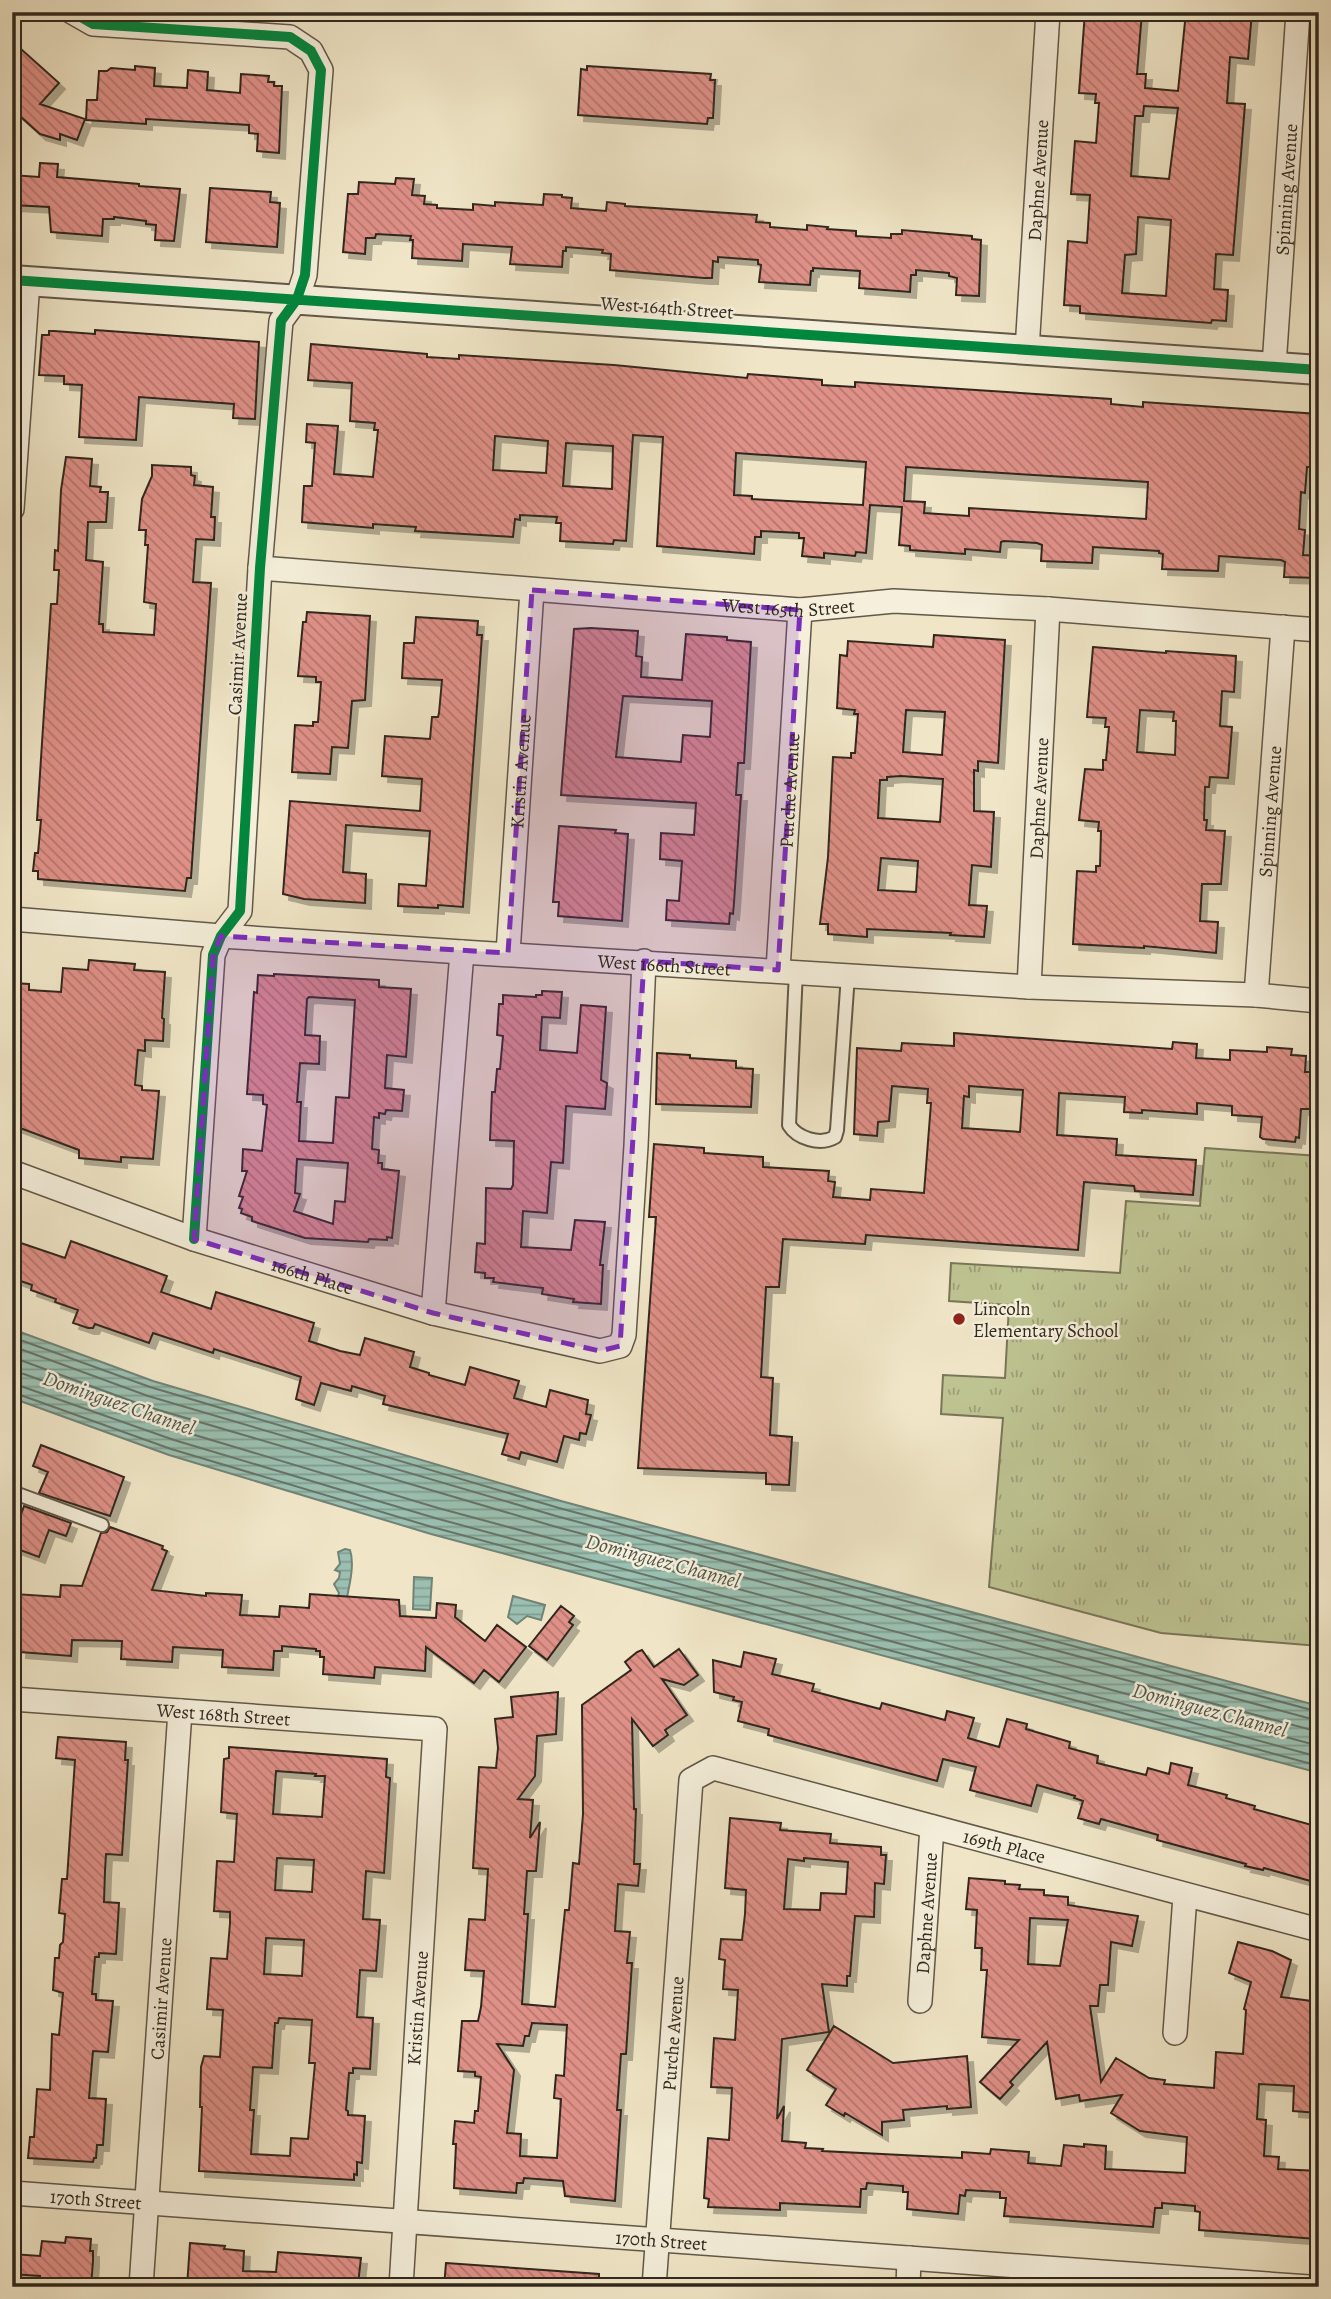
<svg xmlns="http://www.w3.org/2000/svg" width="1331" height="2299" viewBox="0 0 1331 2299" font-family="Alegreya,serif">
<defs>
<pattern id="grass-tufts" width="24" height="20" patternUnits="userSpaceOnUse" patternTransform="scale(1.75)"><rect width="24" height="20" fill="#bec392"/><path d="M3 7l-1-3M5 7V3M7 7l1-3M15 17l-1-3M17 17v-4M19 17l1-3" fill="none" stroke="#9b9e77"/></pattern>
<pattern id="water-rules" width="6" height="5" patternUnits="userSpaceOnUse" patternTransform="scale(1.75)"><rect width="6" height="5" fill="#9bc0b1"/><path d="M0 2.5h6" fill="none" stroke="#7f9c8f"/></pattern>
<pattern id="building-back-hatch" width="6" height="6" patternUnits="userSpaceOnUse" patternTransform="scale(1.75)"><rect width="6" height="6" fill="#df9087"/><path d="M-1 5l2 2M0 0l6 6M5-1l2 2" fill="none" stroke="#b5766e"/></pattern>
<filter id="shadow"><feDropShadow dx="6" dy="6" stdDeviation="0" flood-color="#0004"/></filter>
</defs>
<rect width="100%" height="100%" fill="#f0e6c7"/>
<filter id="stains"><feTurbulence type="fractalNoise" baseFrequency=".00286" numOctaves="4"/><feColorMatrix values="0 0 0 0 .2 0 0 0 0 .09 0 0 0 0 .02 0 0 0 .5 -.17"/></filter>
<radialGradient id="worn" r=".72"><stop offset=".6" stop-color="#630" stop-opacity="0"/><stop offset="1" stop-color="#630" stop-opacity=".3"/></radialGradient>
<!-- grass -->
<path fill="url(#grass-tufts)" stroke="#787658" stroke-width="2" d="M1205,1148L1319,1156V1646L1161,1633L989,1587L1003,1418L941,1414L943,1375L1005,1378L1009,1305L949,1301L951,1263L1120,1273L1126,1201L1200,1206Z"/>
<!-- water -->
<path fill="url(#water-rules)" stroke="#718376" stroke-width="2" d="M12,1329L153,1381L561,1501L1319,1706V1773L431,1534L169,1455L12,1398Z
M345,1549L350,1550C355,1565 349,1587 346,1602L337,1600L339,1593L334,1584L339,1578L340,1572L335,1570L340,1564L338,1552Z
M414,1577L432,1578L430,1610L413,1609Z
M513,1596L545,1605L541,1620L527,1616L517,1624L508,1617Z"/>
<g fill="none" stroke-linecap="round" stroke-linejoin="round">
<!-- shore -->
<path stroke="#667468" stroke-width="2" d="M12,1337L150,1387L559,1508L1319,1712
M12,1346L148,1396L556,1516L1319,1721
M12,1357L145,1406L553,1526L1319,1732
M12,1372L24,1374L178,1430L438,1508L1319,1746
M12,1383L174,1440L435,1518L1319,1757
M12,1392L171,1449L432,1527L1319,1766"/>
</g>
<!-- building -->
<path fill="url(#building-back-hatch)" stroke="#31281e" stroke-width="2" fill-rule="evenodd" filter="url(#shadow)" d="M1085,12H1142L1137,74H1146L1145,88L1178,91L1186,12H1252L1248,59L1230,57L1227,103L1245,104L1233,255L1216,254L1214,289L1228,290L1226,321L1212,320L1211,323L1080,313V306L1064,305L1068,241L1087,243L1090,195L1071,194L1075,141L1096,143L1099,103H1095L1096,94L1079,93ZM1144,106L1178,108L1169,179L1131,176L1135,116H1143ZM1138,217L1171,220L1166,296L1122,293L1125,255L1136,254Z
M12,41L59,83L40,104L85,119L77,140L60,134V140L40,134L12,109Z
M135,66L155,68L154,86L187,88L188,70L208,72L207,90L240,93L241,74L269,76L268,82H274V86H282L279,153L257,151L258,134L249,133V125L146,119V124L86,120L87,100H97L99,71H107L111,68L135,70Z
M587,66L711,74L710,80H715L713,118H708L707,124L578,115L581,69L587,70Z
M40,163L58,164L57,177L139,184V186L180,189L174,241L155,240L156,225L146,224V221L114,217V219H103L102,236L51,232L49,207L12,205V175L39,177Z
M396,178L414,179L412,195L425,196L424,204L437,205V208L473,210V204L495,206V202L543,205L544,194L562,195V197L572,198L571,208L606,211L607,202L625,204V206L757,215L756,222L770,223V227L807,230V225L828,227L827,229L856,231V236L891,238V234H902V230L972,236V239L981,240L979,296L956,295L957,278L949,276V273L916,270V275H911L910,292L898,291L859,288L860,271L813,268V271H811L810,285L759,282L761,265L758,264V260L718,257V262L713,261L712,278H704L610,270L611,254L602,253L603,250L566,247V251H563L562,267L510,264L512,247L463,244L462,261L412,258L413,240H410L411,236L376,234L375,238H366L365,254L343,252L348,194H358L359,182L395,184Z
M210,188L271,192L270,202L280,203L277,247L206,242Z
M95,330L259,342L255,419L233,418L234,404L139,397L136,440L79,437L82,385L64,384V376L39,375L42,335H49V331H54L95,334Z
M311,344L427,354V357L459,359V355L614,365L747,378L748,374L822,380V385L855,387V382L869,383L1111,399V404L1143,407V402L1319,414V467H1307L1305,493L1301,492L1299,529L1305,530L1303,555L1319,556V578L1284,577L1285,562L1281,560L1219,556L1218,571L1162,569L1163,554L1159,553V551L1093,547L1092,563L1041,561L1042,545L1037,543L1004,541L1001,542L1000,552L965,549V554L910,550V546L899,545L902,507L870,505L866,553L856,552L855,556L824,553V558L802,556L804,538H799V533L761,531V537H755L754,554L657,546L663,437L633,435L626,541L614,540L613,544L560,541L561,523H556L557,517L520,515V520L515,519L513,537L415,531L416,527L373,524V528L302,522L304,486H312L315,443L306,442L307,424L338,426L334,474L373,477L378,430H374L375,423L350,421L352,383L308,380ZM495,436L548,441L546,473L493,470ZM566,443L613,446L612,489L563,486ZM736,453L866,462L863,505L752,499V496L734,495ZM906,467L1148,482L1146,519L969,508V516L924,513L925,502L904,501Z
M66,457L92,459L90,486L101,487L100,492H108L106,522H88L86,560L103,562L99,624H103V632L154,635L156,604L144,602L148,545H145L146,530H139L142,499L152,476V465L191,467V475L195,476L194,485L213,487L211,517H215L214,540L196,539L193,582L211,583L191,878H187L185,891L38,879V871H33L35,853H38L41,820H37L51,604H57L59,570H54L55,550L58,551L61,490Z
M307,612L370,616L365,700L352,701L348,748L332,747L330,774L292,772L295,725L313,726V722H318L321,682H316V677L298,676L303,622H306Z
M416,617L478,621L477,635H482L463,907L438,905V908L398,906L399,884L426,886L430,831L346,825L343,872L366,874L365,903L304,899L283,894L290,801L420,811L422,779L382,776L385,736L430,739L432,717H438L439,713L442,680L402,678L404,643H414Z
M591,628L638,631L636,656L642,657L641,677L682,680L686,634L727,637V640L751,642L744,763H738L736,795H741L734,903L733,914L730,913L729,924L666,920L667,900L679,901L682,861L660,859L661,833L694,835L696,803L561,795L574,629ZM623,696L712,701L710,737L683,735L681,762L616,757Z
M934,635L1005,640L998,763L978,761V771L974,770V811L994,812L991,867L972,865L969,905L987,906L984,937L950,935L951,933L867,929V937L828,934V924H820L828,857L833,757L851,758V753H855L858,714H854L855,710L837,708L840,655L847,656L848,641L933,647ZM906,710L945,712L942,755L903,752ZM901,776L943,779L940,822L878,818L880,780H887V777ZM881,858L918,861L916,892L878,890Z
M1093,647L1166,653V651L1236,656L1234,692L1222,691L1220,726L1232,727L1228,778L1210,777L1209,787H1205L1204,820H1207L1206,830L1225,831L1221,884H1202L1200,921L1218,922L1216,953L1144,946V948L1073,944L1077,871L1096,872V866H1100L1101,831H1098L1099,822L1079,820L1085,769L1103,770V760H1106L1109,727H1105L1106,718L1087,717ZM1140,710L1174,712L1173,721H1176L1175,755L1137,752Z
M559,826L616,830L615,833L628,834L622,921L558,916L559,902H553Z
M89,960L135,964L134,970L165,972L162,1018L164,1019L163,1041L145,1040V1051L138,1050L135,1085L142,1086V1090L159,1091L153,1159L121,1157V1162L79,1158V1150L12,1125V1056L20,1033H12L13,983L29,984V990L61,992L63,968L88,970Z
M274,974L379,980V987L411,989L406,1057L387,1055L385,1088L404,1090L402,1111L386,1110L385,1114L379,1113V1118L374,1117L372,1149L379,1150L378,1163H382V1169L399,1171L392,1238L387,1237V1240L369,1239L368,1242L305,1238L252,1221V1217L241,1213L242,1209L239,1208L243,1197L239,1196L247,1171H242L243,1149L262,1151L267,1105L263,1104V1095L247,1094L254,992L257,993L258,975L274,976ZM309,997L355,1000L349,1098L336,1097L333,1143L299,1141L301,1102H297L300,1063L319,1064L320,1036L305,1035L307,999ZM297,1159L348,1163L345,1202L335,1201L333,1224L294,1211L300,1194L295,1193Z
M542,991L562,992L560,1018L542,1017L540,1050L577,1053L581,1005L606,1007L601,1080L607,1083L605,1109L566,1106L563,1163L551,1162L547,1213L523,1211L521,1247L571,1250L575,1220L605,1222L600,1265H603L601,1304L573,1302L574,1299L542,1294L543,1288L493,1282L494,1278H485V1273L475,1272L477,1243L485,1244L486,1188L511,1189L513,1185L514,1141L490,1140L492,1092H495L497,1069H500L503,1036L497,1035L499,1004H503V995L536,997V995H542Z
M954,1033L1172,1049L1173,1042L1197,1044L1196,1058L1230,1060V1050L1267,1052V1047L1292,1049L1291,1055L1306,1056L1305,1072H1319V1109H1301L1299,1138L1296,1137L1295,1142L1263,1139L1260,1137L1262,1117L1232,1115V1106L1197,1103V1114L1142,1110V1113L1124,1112L1125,1097L1059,1093L1057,1135L1117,1139L1116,1155L1196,1160L1193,1195L1135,1191L1134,1186L1084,1182L1078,1250L866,1235L865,1244L783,1239L779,1287H766L761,1377L773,1378L770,1435L792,1437L789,1485L766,1484V1473L638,1468L656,1217H649L654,1144L704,1148V1153L763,1157V1167L829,1171L828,1181L835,1182L833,1197L870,1200L871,1189L924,1193L931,1103H927L928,1089L892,1086L889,1121L878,1122L877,1136L854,1134L857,1048L901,1051L902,1043L954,1046ZM969,1086L1023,1090L1020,1132L962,1128L964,1096L969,1097Z
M657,1053L690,1055V1058L736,1061V1068L753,1069L751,1107L656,1104Z
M12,1240L65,1258L71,1241L167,1276L161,1292L211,1309L216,1292L314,1323L309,1341L340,1351L360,1355L365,1338L414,1352L410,1367L429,1373V1375L465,1385L470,1367L519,1381L514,1398L546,1407L550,1390L588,1400L586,1414L591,1415L586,1434L580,1433L579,1440L564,1436L557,1462L521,1452L519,1459L502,1454L508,1434L383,1404L385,1396L352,1386L351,1391L321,1383L314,1405L296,1399L301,1377L277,1369L214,1349L213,1353L153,1333L149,1343L95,1324L93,1328H88L73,1323L78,1310L55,1302L56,1299L31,1290L32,1285L12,1278Z
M41,1445L124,1477L110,1516L39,1493L48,1472L33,1466Z
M24,1506L71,1523L66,1536L49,1530L39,1557L12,1547V1521L18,1523Z
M110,1527L163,1546L162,1549L167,1551L152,1590L206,1596V1593L242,1595L240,1615L279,1617L280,1606L309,1608L310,1594L399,1600L400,1616L436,1618L437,1603L456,1605L455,1617L485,1641L497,1625L526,1647L499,1682L484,1670L474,1683L426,1647L425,1671L375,1667L374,1678L323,1674L324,1657H320V1651H316V1649L282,1646V1651H274L273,1670L222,1667L223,1650L173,1647L172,1662L121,1659L122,1641L72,1640L71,1656L20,1652L21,1635H12V1599H14L15,1594L60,1597L61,1585L82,1586L101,1533L107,1532Z
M561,1606L574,1616L569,1622L573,1625L547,1660L529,1646Z
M679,1649L698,1675L684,1685L662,1679L687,1715L665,1730L668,1735L653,1746L632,1719L634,1809H636L634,1864H640L638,1886L618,1884L615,1931L630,1932L627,1963H632L626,2054H621L617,2110H621L615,2201L565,2196L563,2181L524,2178L523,2183H517L516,2193L454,2188L456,2144H453L455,2121L474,2123L475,2111H478L481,2077L475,2076V2072L458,2071L462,2021H478L481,2007L484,1971L465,1970L469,1919L485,1920L488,1869L473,1868L479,1767L496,1768L498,1748L495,1719L513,1717L511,1697L558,1692L556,1734L537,1736L535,1776L518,1799L533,1800L530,1838L540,1822L536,1871H527L524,1914H528L522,2004L555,2007L565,1910H569L573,1863L579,1864L583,1814L582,1705L631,1670L625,1662L637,1652L642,1650L654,1667ZM532,2023L567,2025L564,2076L556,2075L554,2098L561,2099L557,2158L520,2156L521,2134L507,2133L514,2070L497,2044L523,2046L525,2036H529Z
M744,1652L776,1659L772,1674L814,1684L812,1691L880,1709L882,1703L945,1720L947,1711L974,1718L968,1738L999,1747L1007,1719L1027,1724L1026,1729L1070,1742L1069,1748L1098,1756L1097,1763L1146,1775L1148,1768L1169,1774L1171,1763L1192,1768L1188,1785L1227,1795L1226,1798L1255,1806L1254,1809L1319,1827V1863L1314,1882L1264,1868L1263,1870L1245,1866L1246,1864L1157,1840L1158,1835L1101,1819L1099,1824L1078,1818L1083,1801L1074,1798L1075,1796L1037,1785L1031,1806L970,1790L976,1767L943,1759L937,1781L768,1735L769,1729L738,1721L742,1702L733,1700L734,1697L714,1692L713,1660L741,1667Z
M58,1737L126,1742L125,1760H128L122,1855L106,1854L105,1871L104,1902L119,1903L116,1954L99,1953V1957H95L92,1994H96V2000L113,2001L108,2052L93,2051L89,2098L106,2099L103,2145H97L96,2158H94L93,2162L28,2158L30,2137H34L37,2089L50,2090L52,2034L59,2035L63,1993L53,1990L55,1958H59L60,1945L63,1942L65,1914L59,1913L62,1879H67L75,1760L56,1758Z
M229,1747L387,1759L386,1777L390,1778L384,1873L366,1871L363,1919L380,1920L376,1971L360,1970L357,2017L373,2018L370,2069L353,2068V2073H349L346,2110L348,2111V2115L365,2116L362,2163L357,2162V2175L354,2174V2180L199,2171L202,2107H200L201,2067L204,2056L220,2057L223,2010L207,2009L211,1958L227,1959L230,1923V1912L214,1911L217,1861L234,1862L237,1814L221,1812L224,1759L229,1758ZM276,1771L316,1774L315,1776H325L322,1817L273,1814ZM277,1858L314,1860L312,1892L275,1890ZM266,1938L304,1940L302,1976L264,1974ZM279,2018L312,2020L309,2063H315L308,2139L291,2138L290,2156L251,2154L254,2110H250L253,2067L272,2068L275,2023H278Z
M730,1818L781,1823L780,1830L831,1834L830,1843L881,1847V1855H886L884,1884L875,1883L874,1917L855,1916L850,1976H847V1986L822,1984L829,2032L782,2039L777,2119L784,2106L782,2141L806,2143L805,2148L823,2149L822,2151L962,2158V2152L990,2154L991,2149L1029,2152L1028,2163L1061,2166L1064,2145L1084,2147V2144L1106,2146L1105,2169L1185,2173L1187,2137L1140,2131L1111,2113L1122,2095L1080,2101L1079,2095L1056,2099L1047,2042L1010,2082L1013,2085L1000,2099L980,2082L1019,2040L982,2037L987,1970H981L982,1948H975L977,1910L966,1909L969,1878L1005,1881V1884L1020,1885L1019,1889L1044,1890V1895L1068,1897V1905L1138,1916L1132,1946L1111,1942L1108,1985H1100L1098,2006H1090L1101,2082L1116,2058L1149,2078L1165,2080L1164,2084L1214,2088L1216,2052L1243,2054L1246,2010L1244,2009L1251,1982L1229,1973L1238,1942L1272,1951L1291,1960L1281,1997L1319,2002V2113L1293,2111L1294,2086L1259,2084L1257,2119L1266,2120L1264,2156L1279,2157L1278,2169L1319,2171V2237L1317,2239L1199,2230L1200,2212L1195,2211V2206L1162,2203V2208H1155L1153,2227L1004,2216L1006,2198H1000V2192L966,2190L965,2196L960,2195L958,2214L907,2209L908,2192H903V2186L867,2183L866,2189H861L860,2207L780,2203V2210L708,2207L709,2199L704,2198L708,2138L729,2140L732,2088L711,2087L714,2038L735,2040L738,1990L723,1989L725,1960L719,1959L721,1939L742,1940L745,1914L746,1890L725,1888ZM804,1858L848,1862L846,1894L821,1893L820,1910L784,1909L788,1859L804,1861ZM1030,1918L1068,1920L1060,1966L1028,1964Z
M834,2026L893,2063L967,2056L971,2107L947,2109V2106L903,2110L904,2120L882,2122V2135L845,2113L844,2116L826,2105L836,2089L807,2070Z
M66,2237L91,2239L90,2251H93V2261L91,2287H39L40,2276L12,2274V2254L40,2256L42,2241L65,2243Z
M190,2243L225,2246L224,2249L244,2251L243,2271L276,2272L278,2252L361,2258L358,2284H354V2287H187Z
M446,2263L599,2274V2287H444Z"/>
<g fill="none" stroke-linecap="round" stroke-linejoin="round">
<defs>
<path id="service" d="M796,971L789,1125C797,1138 820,1146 835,1137L837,1130L848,975
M12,1492L102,1525"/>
<g id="minor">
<path d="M72,12L93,24L290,37L311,51L321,70L305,275L297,299L281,321L260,568L240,911L221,936L213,955L194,1239"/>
<path id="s1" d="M1027,350L1048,12"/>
<path id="s2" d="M1274,366L1298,12"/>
<path d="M12,509L28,281"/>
<path id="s3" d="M260,568L800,610L894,601L1048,609L1319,630"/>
<path id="s4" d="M12,919L221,936L462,952L1029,987L1256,995L1319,1001"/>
<path id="s5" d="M508,953L532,590"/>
<path id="s6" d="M778,970L800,610"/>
<path id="s7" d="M1029,987L1048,609"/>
<path id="s8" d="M1256,995L1283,627"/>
<path id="s9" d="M12,1172L194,1239L433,1313L600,1351L620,1346L624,1335L636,1146L644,961"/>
<path d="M433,1313L462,952"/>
<path id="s10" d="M12,1699L435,1729L401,2287"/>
<path id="s11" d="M920,2001L932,1827"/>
<path d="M1175,2033L1185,1896"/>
<path id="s12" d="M12,2193L1309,2287"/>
<path id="s13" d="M141,2287L180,1711"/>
<path id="s14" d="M654,2287L691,1780L713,1768L1319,1930"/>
<path d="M908,2287L909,2258"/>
</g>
<path id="tertiary" d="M12,280L1319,370"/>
</defs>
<!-- service casing -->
<use href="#service" stroke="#615848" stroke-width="16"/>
<!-- minor casing -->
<use href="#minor" stroke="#615848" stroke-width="26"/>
<!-- tertiary casing -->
<use href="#tertiary" stroke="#615848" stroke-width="32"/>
<!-- service -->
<use href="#service" stroke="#f5efdb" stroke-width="12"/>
<!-- minor -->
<use href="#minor" stroke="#f5efdb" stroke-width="23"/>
<!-- tertiary -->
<use href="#tertiary" stroke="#f5efdb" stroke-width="28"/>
<defs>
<path id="cycleway" d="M72,12L93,24L290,37L311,51L321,70L305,275L297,299L281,321L260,568L240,911L221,936L213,955L194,1239
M12,280L1319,370"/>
</defs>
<!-- cycleway casing -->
<use href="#cycleway" stroke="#f5efdb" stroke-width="15"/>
<!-- cycleway -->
<use href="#cycleway" stroke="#00873e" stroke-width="10"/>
</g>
<!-- marked area -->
<path fill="#7b2cbf" fill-opacity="0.2" stroke="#7b2cbf" stroke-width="5" stroke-dasharray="14 9" stroke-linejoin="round" d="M532,590L800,610L778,970L644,961L620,1346L600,1351L433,1313L194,1239L213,955L221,936L508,953Z"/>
<!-- markers -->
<circle fill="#8f2418" stroke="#f5efdb" stroke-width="2.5" cx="959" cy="1319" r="7"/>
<g text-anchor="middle" stroke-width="5" stroke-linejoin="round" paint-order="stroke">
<!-- street labels -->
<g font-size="19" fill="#31281e" stroke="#f5efdb">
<text dy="7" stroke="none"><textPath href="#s1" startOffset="170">Daphne Avenue</textPath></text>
<text dy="7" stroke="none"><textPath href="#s2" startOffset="177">Spinning Avenue</textPath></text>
<text transform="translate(667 307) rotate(4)" y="7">West 164th Street</text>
<text dy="7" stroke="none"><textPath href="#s3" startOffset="530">West 165th Street</textPath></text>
<text transform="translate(237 654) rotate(-87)" y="7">Casimir Avenue</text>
<text dy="7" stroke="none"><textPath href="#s5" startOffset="182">Kristin Avenue</textPath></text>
<text dy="7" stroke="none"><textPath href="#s6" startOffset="180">Purche Avenue</textPath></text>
<text dy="7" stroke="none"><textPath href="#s7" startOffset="189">Daphne Avenue</textPath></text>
<text dy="7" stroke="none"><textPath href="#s8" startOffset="184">Spinning Avenue</textPath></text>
<text dy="7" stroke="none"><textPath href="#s4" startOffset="654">West 166th Street</textPath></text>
<text dy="7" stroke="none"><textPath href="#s9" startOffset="318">166th Place</textPath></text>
<text dy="7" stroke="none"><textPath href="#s10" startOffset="212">West 168th Street</textPath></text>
<text dy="7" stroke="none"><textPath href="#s14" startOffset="835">169th Place</textPath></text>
<text dy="7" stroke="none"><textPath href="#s11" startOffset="88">Daphne Avenue</textPath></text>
<text dy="7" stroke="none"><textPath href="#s13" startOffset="289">Casimir Avenue</textPath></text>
<text transform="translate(417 2008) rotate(-86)" y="7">Kristin Avenue</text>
<text dy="7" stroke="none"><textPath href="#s14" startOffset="254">Purche Avenue</textPath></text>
<text dy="7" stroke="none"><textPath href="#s12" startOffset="84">170th Street</textPath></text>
<text dy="7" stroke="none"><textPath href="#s12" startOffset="651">170th Street</textPath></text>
</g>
<!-- poi labels -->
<g font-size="19" fill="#31281e" stroke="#f5efdb" text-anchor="start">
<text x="973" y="1315">Lincoln<tspan x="973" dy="22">Elementary School</tspan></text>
</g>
<!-- water labels -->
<g font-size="21" font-style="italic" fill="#51564a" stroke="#f5efdb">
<text transform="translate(119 1403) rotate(19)" y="7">Dominguez Channel</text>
<text transform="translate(663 1561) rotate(15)" y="7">Dominguez Channel</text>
<text transform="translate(1210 1710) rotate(15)" y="7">Dominguez Channel</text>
</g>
</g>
<!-- margin -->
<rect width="1331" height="2299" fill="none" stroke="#f0e6c7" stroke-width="42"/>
<rect x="14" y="14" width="1303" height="2271" fill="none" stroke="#31281e" stroke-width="3.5"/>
<rect x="21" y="21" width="1289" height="2257" fill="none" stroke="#31281e" stroke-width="2"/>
<rect width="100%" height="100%" filter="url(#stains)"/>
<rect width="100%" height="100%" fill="url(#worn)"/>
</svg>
